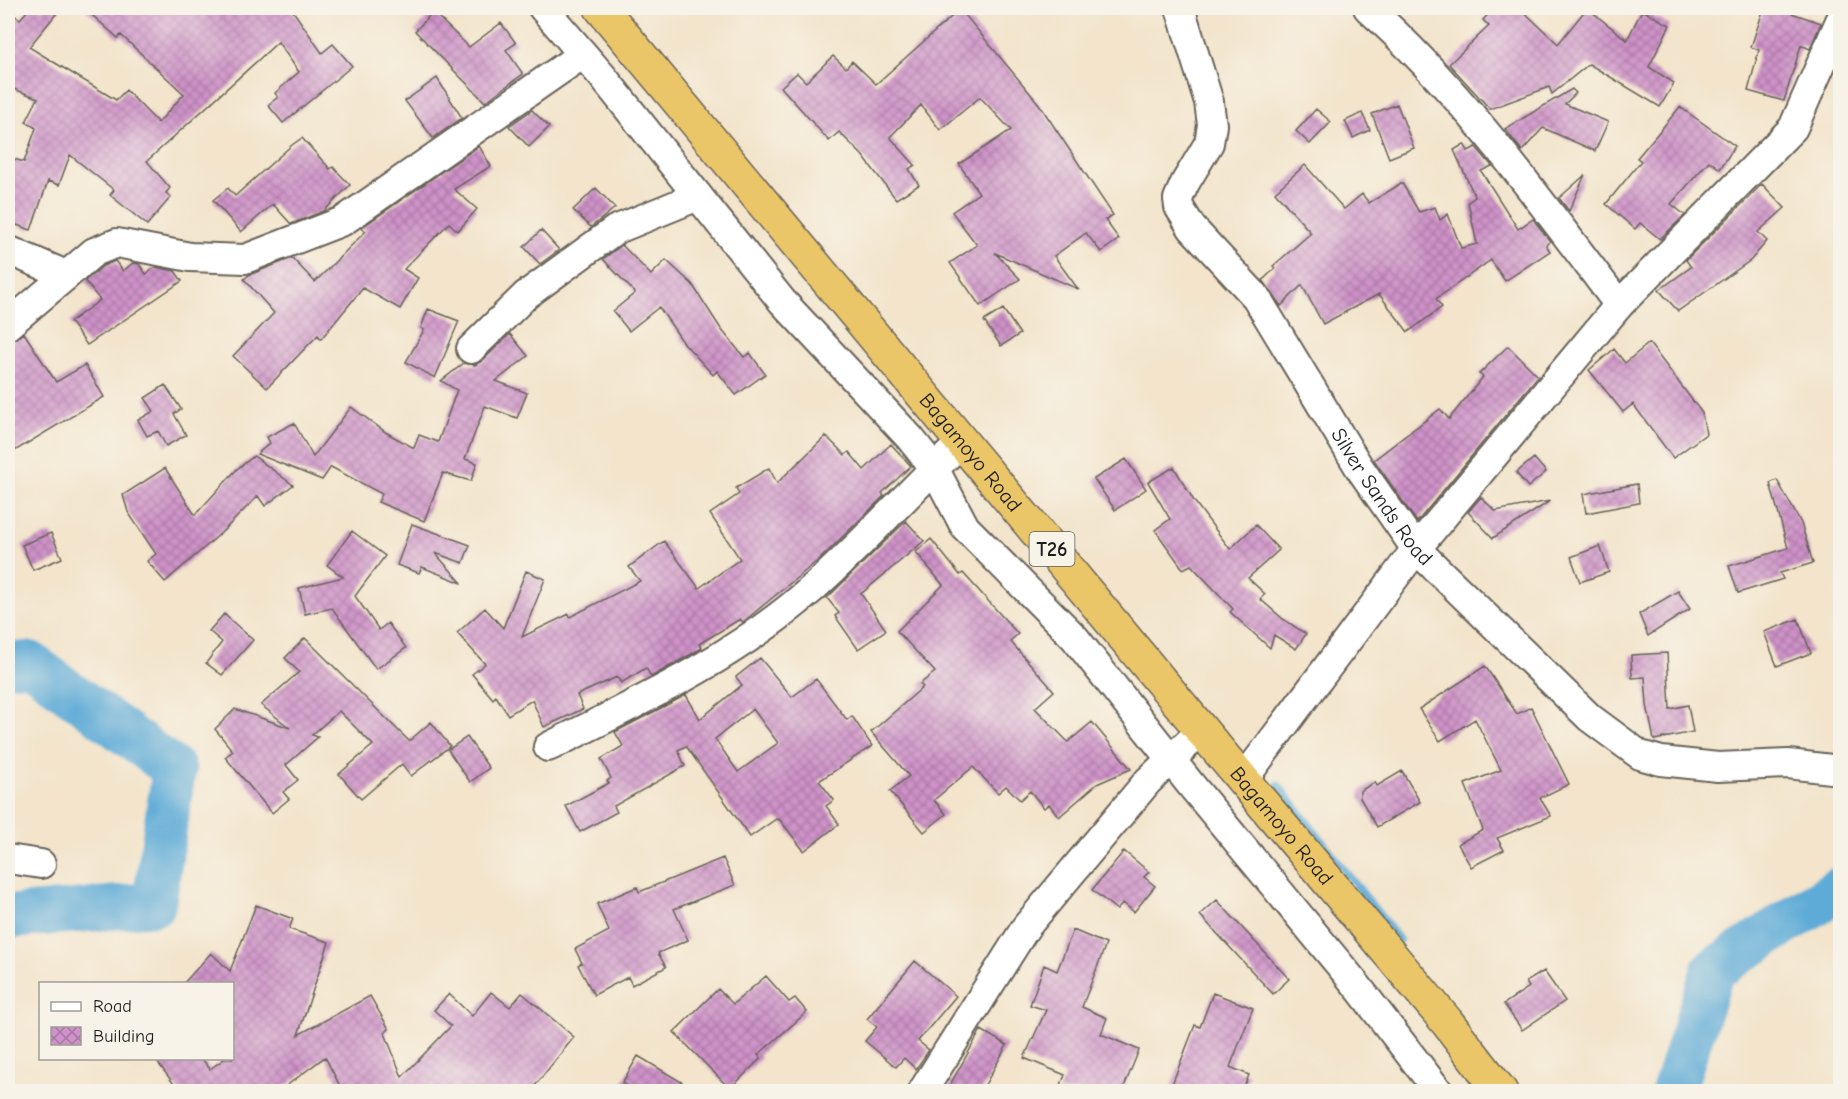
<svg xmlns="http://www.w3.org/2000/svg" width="1848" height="1099" viewBox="0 0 1848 1099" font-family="'Comic Neue',sans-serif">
<defs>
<pattern id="building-cross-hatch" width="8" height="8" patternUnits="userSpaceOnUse" patternTransform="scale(1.5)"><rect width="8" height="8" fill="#cf93c9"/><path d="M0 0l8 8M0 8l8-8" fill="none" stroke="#a777a2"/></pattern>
</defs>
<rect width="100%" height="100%" fill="#f7f3e8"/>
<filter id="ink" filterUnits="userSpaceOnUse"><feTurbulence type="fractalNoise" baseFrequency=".0167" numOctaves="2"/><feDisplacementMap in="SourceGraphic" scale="12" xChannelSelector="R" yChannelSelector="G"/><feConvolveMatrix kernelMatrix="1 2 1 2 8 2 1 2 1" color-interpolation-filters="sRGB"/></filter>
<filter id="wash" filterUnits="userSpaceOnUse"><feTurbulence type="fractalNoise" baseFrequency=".008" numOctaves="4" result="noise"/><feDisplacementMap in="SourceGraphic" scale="24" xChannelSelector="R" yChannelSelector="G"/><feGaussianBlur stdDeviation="1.35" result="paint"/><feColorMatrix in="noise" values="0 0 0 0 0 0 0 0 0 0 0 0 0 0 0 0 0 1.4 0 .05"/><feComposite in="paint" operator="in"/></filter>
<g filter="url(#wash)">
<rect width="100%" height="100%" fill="#f3e4cb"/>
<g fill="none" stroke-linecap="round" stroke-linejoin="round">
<!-- stream -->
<path stroke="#5eabd7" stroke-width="8" d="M1278,785L1399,940"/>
<!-- river -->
<path stroke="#5eabd7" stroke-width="44" d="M8,664L30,663L174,769L154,904L8,917
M1673,1092L1713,970L1837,890L1840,891"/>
</g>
<g id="blocks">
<!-- building -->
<path fill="url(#building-cross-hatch)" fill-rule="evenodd" d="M30,8H61L29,47L116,100L126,90L158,123L184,94L121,35L118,38L84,8H291L322,53L333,44L352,66L283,123L268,105L278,97L275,93L299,72L278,42L147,161L170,188L166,193L171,197L147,225L110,195L114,190L70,155L59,185L48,181L31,230L8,222V157L24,162L36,128L26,122L38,98L8,87V11L20,19Z
M1494,8H1520L1558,44L1587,8L1627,40L1642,10L1670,25L1649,67L1674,83L1660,107L1589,64L1552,94L1549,87L1490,109L1449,64L1489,26L1483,20Z
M1764,8H1777L1821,23L1810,49L1801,45L1784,101L1748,91L1759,50L1751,47Z
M960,9L1039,104L1113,215L1105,220L1119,239L1101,252L1086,233L1054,256L1078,289L995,253L1020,279L980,306L950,263L977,245L952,212L979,193L959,164L1011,130L980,97L940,130L921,105L890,137L915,165L909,169L919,185L896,199L862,155L839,132L829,141L781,87L797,73L806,82L833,56L846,68L852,61L876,84Z
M433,12L469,47L501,23L516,43L506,50L523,74L485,102L415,31Z
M437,78L462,118L433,138L405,101Z
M1572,89L1576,93L1565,104L1608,122L1595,151L1543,128L1522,151L1505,129Z
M1397,104L1414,148L1389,158L1372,114Z
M1680,107L1735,146L1720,169L1709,161L1671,204L1685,215L1660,239L1640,223L1635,229L1606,204L1641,161L1637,158Z
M1316,109L1331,122L1310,144L1296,131Z
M532,110L549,127L529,147L509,126Z
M1362,113L1370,130L1353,138L1345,121Z
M302,138L330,169L333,167L350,185L324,211L291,224L273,204L241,232L213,200L228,188L235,196L292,145Z
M1464,144L1468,151L1476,147L1492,166L1481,171L1518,229L1533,219L1550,241L1546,245L1550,251L1505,281L1491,260L1436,299L1442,307L1408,332L1379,294L1323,324L1302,285L1281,306L1263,280L1275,268L1273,266L1311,233L1275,192L1305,165L1344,209L1362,194L1369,203L1402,183L1419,212L1435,207L1440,220L1448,214L1461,248L1477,244L1468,202L1475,197L1454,150Z
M479,146L491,166L454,189L477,209L458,231L449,223L404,269L418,278L400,309L363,288L321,339L318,335L267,388L233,356L274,313L244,279L249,275L292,258L315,282L366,231L361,228Z
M1585,175L1569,211L1559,198Z
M1762,184L1785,208L1758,232L1767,241L1751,260L1678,311L1659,290L1691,267L1686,260Z
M596,188L615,208L591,227L573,210Z
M541,230L559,250L540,264L524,247Z
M622,245L651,275L666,260L692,284L721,329L744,357L750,353L765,374L736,395L717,371L713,375L683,342L659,307L629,331L613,311L635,293L603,259Z
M115,261L123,271L133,263L139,264L146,274L156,267L175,271L182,281L87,345L70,322L100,300L85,281L103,266Z
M428,309L459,321L435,378L406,362L424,330L421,328Z
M1003,309L1020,334L1001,346L984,321Z
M24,333L56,382L85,365L104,397L8,455V343Z
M510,334L528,356L496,381L527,393L517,418L485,406L465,459L477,463L471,481L443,473L424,521L378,502L382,494L331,467L322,480L257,454L270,443L267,437L294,423L313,457L351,407L387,433L414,448L419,435L438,442L457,390L441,381L464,363L475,365L482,361Z
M1649,343L1702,413L1706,434L1673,458L1633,404L1623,412L1589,370L1614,349L1625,363Z
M1508,346L1538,376L1417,522L1374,460L1440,409L1449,419L1483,377L1479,374Z
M165,385L181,409L174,414L186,435L166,446L158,431L147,436L138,420L154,411L145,398Z
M826,436L845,455L849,452L864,470L891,444L911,466L882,493L884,496L821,558L743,622L740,619L699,644L702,648L651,677L646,668L621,683L617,677L577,695L583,709L544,727L532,700L508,715L496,696L493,699L472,674L485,664L457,633L485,608L503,628L526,571L545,579L522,637L569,614L570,617L640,581L629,567L664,541L699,588L740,559L710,514L739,494L736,488L769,468L777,483Z
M254,456L293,485L265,506L258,496L220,534L165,582L147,561L156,554L128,512L123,495L165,468L195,515L237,469Z
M1534,458L1546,472L1528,487L1516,473Z
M1126,459L1146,489L1115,510L1094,479Z
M1174,467L1194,501L1230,549L1256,525L1279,550L1248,578L1265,594L1260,599L1283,619L1306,634L1296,649L1274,635L1270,648L1230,612L1233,609L1191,565L1183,569L1155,530L1170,519L1148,482Z
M1777,480L1801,523L1813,563L1780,573L1783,579L1738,593L1729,566L1788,548L1770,483Z
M1637,484L1639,503L1586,513L1583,494Z
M1481,497L1495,511L1550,501L1493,538L1468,512Z
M906,521L924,541L861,594L886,630L858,649L835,616L839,613L827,598Z
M412,524L470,545L463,563L435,553L462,583L422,567L419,573L397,565Z
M352,531L385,556L355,596L379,630L388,623L406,648L376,669L332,608L305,614L299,588L343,577L327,565Z
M51,533L62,558L33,570L22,545Z
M931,539L960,575L963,573L1018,634L1010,641L1054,691L1035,708L1068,742L1092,722L1131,769L1097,784L1059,817L1049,804L1044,808L1030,791L1020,800L1006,786L998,793L973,767L934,800L946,814L924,832L890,791L909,776L871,732L923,687L920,684L935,672L897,631L943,585L916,552Z
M1600,546L1609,572L1580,582L1571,557Z
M1678,591L1690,609L1648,636L1639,614Z
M224,614L253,640L222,675L206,663L222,642L209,631Z
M1798,619L1811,653L1777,666L1764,632Z
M305,638L409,741L431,722L450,746L411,776L402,764L361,799L339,774L373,745L339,711L312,735L318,737L286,765L298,780L283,792L289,799L272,813L225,757L233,751L215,729L235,709L290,728L261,705L299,672L285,658Z
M1667,653L1670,709L1688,705L1693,732L1654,740L1647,705L1645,677L1632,678L1631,655Z
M760,658L792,697L816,679L847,720L852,716L872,746L819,781L834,800L826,806L839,824L804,851L780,820L776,819L750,837L686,746L678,750L685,766L614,806L617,812L580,832L566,806L609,783L607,781L611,778L601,759L623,746L615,732L686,695L700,719L742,685L736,677ZM753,709L778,743L738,772L715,739Z
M1485,666L1517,714L1531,707L1569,784L1540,798L1551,816L1497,838L1504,850L1471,867L1458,844L1483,830L1465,784L1501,770L1475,719L1440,741L1419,709Z
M467,737L489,768L470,782L448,750Z
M1402,771L1420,802L1377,827L1360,798V791L1375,782L1377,786Z
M1124,851L1149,872L1144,877L1155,886L1134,912L1123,903L1117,910L1092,890Z
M723,858L735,885L674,909L688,940L658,953L666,967L632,985L628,977L594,995L578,965L582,963L575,949L609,931L597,904L637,887L639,892Z
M1217,900L1289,979L1273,994L1200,915Z
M256,905L293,919L289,929L329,942L298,1035L370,996L389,1029L385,1033L402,1077L451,1026L434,1010L449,994L472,1016L491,992L510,1007L522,993L574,1037L530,1092H343L325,1057L278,1092H180L155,1059H202L210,1069L224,1059H232V984H183L211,953L230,971Z
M1073,930L1106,944L1082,1007L1107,1018L1101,1034L1139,1050L1122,1092H1058L1065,1075L1024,1058L1046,1010L1030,1005L1044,965L1057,971Z
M915,961L956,996L918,1041L929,1050L916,1069L904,1058L896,1067L865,1041L877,1027L867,1019Z
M1544,971L1565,1001L1522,1030L1504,1004L1529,987L1526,982Z
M766,976L789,1002L795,998L807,1012L758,1055L761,1058L730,1089L674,1032L718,989L733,1004Z
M1213,993L1253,1008L1230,1067L1249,1075L1242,1092H1181L1171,1087L1195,1025L1200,1027Z
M981,1030L1007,1045L981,1092H946Z
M638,1056L698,1092H637L622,1083Z"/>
</g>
</g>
<g filter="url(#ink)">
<use href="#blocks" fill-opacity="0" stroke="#676259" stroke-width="1.5"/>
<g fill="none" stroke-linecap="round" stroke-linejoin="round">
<defs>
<g id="street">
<path d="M543,8L603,77L782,301L910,438L934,468L965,527L1075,638L1191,785L1358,987L1439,1092"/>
<path id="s1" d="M1180,8L1209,102L1212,125L1209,143L1185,183L1178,199L1179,207L1192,228L1256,297L1359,467L1416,549L1590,718L1640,755L1661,761L1718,767L1788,764L1840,770"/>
<path d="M1368,8C1465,95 1541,202 1619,305"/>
<path d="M8,250L66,275"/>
<path d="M8,325L94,252L117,243L190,257L245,259L343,221L583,54"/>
<path d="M471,349L526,295L615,230L698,196"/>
<path d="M548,747C641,701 736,657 813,588C865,542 911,489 963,441"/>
<path d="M1243,780L1416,549L1619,305L1793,128L1840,21"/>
<path d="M8,859L41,864"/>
<path d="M922,1092L1026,927L1148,781L1202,730"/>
</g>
<g id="highway">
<path id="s2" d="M601,8L1243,780L1447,1022L1501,1092"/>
</g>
</defs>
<!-- street casing -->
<use href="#street" stroke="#676259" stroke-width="32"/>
<!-- highway casing -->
<use href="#highway" stroke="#676259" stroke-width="36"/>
<!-- street -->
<use href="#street" stroke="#fff" stroke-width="28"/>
<!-- highway -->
<use href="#highway" stroke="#ebc669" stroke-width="33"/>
</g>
</g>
<g text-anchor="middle" stroke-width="4.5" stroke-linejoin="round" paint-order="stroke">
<!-- shield labels -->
<rect fill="#f7f3e8" stroke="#5e5c59" stroke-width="1.5" x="1029.5" y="532" width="45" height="34" rx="4.5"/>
<g font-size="20" font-weight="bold" fill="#1c1c1c">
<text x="1052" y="556">T26</text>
</g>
<!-- street labels -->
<g font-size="21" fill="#1c1c1c" stroke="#f7f3e8">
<text dy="7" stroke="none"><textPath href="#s2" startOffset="578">Bagamoyo Road</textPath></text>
<text dy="7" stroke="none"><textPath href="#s1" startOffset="567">Silver Sands Road</textPath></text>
<text dy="7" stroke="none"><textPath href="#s2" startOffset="1064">Bagamoyo Road</textPath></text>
</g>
</g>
<!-- margin -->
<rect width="1848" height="1099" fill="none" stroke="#f7f3e8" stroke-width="30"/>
<!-- legend -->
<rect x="39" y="982" width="195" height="78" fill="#f7f3e8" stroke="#9f9d96" stroke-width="1.5"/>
<rect x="51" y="1002" width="30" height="9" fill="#ffffff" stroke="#9f9d96" stroke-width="1.5"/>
<text x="93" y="1012" font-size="18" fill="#1c1c1c">Road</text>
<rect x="51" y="1027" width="30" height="18" fill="url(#building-cross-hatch)" stroke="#9f9d96" stroke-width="1.5"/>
<text x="93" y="1042" font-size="18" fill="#1c1c1c">Building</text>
</svg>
